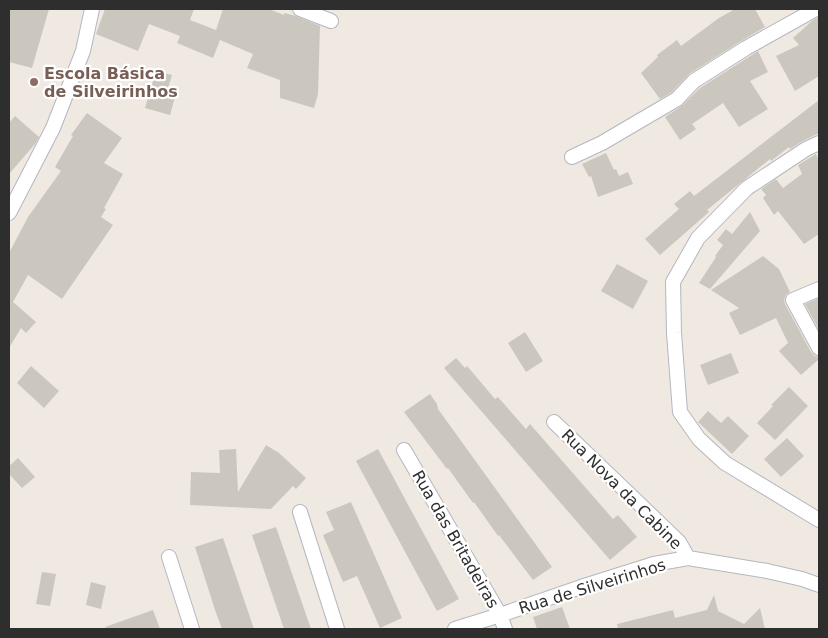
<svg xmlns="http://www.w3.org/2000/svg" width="828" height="638" viewBox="0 0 828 638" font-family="'DejaVu Sans',sans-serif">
<rect width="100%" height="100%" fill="#efe9e1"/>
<!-- building -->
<path fill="#cbc7bf" d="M9,9H49L32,68L9,62Z
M105,9H194L190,20L216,30L223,9H269L284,15V13L296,16L320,26L318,94L314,108L280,98V80L247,68L253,54L220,40L213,58L177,43L180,36L149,24L138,51L96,34Z
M735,9H755L765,27L741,41L689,74L672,92L660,99L641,73L658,57L657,55L677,40L681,46L719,18Z
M819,17V76L795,91L776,56L799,45L793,38L812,21Z
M758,51L768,72L750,81L768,109L739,127L723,103L692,124L696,129L680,140L665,117L683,105L700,88Z
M156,71L172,75L168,88L177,90L170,115L145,108Z
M819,100V133L801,142L790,149L789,147L771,161L770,159L707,210L709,212L660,255L645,239L679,209L674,204L690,191L694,196Z
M87,113L122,138L104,163L123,174L104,208L106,209L101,217L113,225L62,299L28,275L13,302L36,322L26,333L21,328L9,348V253L28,217L61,171L55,167L73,136L71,135Z
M15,116L39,137L35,144L9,174V123Z
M606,153L614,170L616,169L619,176L628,172L633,184L598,197L591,176L589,177L582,164Z
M816,154L819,161V234L804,244L778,211L774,215L763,198L766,195L761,189L776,179L783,188L802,174L798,165Z
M750,212L760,231L710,289L699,283L716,257L715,256L723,245L717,240L726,229L732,234Z
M763,256L779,269L790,292L786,295L784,300L785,304L811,352L815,356L819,357V359L801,375L779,351L788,343L776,318L740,335L729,313L739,308L711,290Z
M617,264L648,281L633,309L601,291Z
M819,298V330L805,304Z
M525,332L543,361L526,372L508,343Z
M731,353L739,373L708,385L700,365Z
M456,358L465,368L467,366L495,399L498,397L526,429L530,424L613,519L618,515L637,537L610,560L444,368Z
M31,366L59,391L44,408L17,383Z
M789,387L808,406L775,440L757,423L773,406L771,405Z
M430,394L437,404L438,409L552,567L533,580L499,535L498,536L474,502L473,503L448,468L447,469L404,412Z
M708,411L721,423L728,416L749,436L732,454L698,422Z
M787,438L804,456L781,477L764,459Z
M266,445L279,453L306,478L296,489L293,486L271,509L190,505L191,472L220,473L219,450L236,449L238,492Z
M378,449L459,599L437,611L356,461Z
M18,458L35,477L22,488L9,474V466Z
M351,502L402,618L380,628L357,576L343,582L323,535L334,530L326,512Z
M276,527L311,629H284L252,535Z
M223,538L254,629H222L215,610L195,547Z
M42,572L56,574L50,606L36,604Z
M91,582L106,586L101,609L86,605Z
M714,595L718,611L744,624L760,608L765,629H618L617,624L673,610L675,618L707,610Z
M562,607L570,629H537L533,617Z
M153,610L160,629H106L105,627Z"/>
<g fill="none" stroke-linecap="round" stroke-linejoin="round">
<defs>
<path id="minor" d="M300,9L331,21
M819,143L806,149L747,188L698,238L673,282L674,333L680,412L699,439L725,463L819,520
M572,157L602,143L677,99L694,81L746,48L816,9
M9,213L53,128L83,51L92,9
M819,289L793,300L819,348
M554,422L679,542L688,558
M404,450L500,615L505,629
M300,512L337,629
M169,557L192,629
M455,629L500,615L581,587L654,564L688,558L767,571L802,579L819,585"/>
</defs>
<!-- minor casing -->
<use href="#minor" stroke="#b4b7c1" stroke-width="16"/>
<!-- minor -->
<use href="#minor" stroke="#fff" stroke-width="14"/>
</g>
<!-- markers -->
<circle fill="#8d6e63" stroke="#fff" stroke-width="2" cx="34" cy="82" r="5"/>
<g text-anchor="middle" stroke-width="4.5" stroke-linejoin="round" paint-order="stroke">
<!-- education labels -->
<g font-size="16" font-weight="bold" fill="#785e54" stroke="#fff" text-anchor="start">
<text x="44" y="79">Escola Básica<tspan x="44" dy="18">de Silveirinhos</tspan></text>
</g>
<!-- street labels -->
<g font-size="16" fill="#2e2e2e" stroke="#fff">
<text transform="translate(622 489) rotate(45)" y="6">Rua Nova da Cabine</text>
<text transform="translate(456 539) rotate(60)" y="6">Rua das Britadeiras</text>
<text transform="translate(592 586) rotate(-17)" y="6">Rua de Silveirinhos</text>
</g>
</g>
<!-- border -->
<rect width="828" height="638" fill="none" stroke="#2e2e2e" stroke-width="20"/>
</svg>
